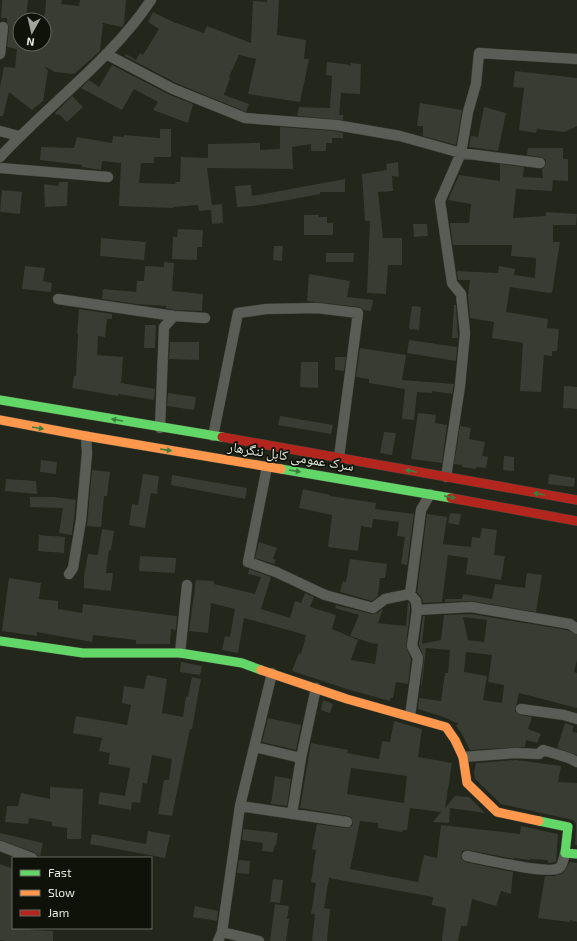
<svg xmlns="http://www.w3.org/2000/svg" width="577" height="941" viewBox="0 0 577 941" font-family="'Exo 2','Noto Naskh Arabic',sans-serif">
<rect width="100%" height="100%" fill="#22261b"/>
<!-- building -->
<path fill="#383c32" fill-rule="evenodd" d="M2,0H28L26,19H20V44H44V14H45L46,0H62L61,4L79,6L80,0H126L124,24L122,27L103,23L100,51L74,74L55,72L44,66L48,71L43,101L32,110L9,92L3,116H0V87L4,67L15,68L17,49L7,47L9,27L7,22V18H1Z
M267,0H279L277,35L306,40L304,59H309L300,102L248,94L256,59L239,55L229,77L230,78L224,95L249,104L246,112L176,83L125,56L126,54L136,60L140,53L143,55L159,29L148,22L153,12L173,22L204,33L207,26L251,43L253,1L267,2Z
M327,62L351,65V63L361,64L360,94L341,93L339,115H343V120L297,116L299,107L330,108L332,76L326,75Z
M112,65L170,95L193,104L188,123L153,110L158,102L134,89L122,110L81,88L89,80L99,87Z
M515,71L577,78V126L565,132L537,129L536,133L519,130L524,88L513,87Z
M72,96L83,107L67,122L59,114L57,115L55,113Z
M420,103L462,110L456,145L423,136V126H417Z
M484,107L506,113L498,151L469,147L471,136L478,137Z
M280,127L335,131L343,133V138H332V143H326V151H311V144L292,147L293,169L207,168L212,205L222,204L223,223L212,224L211,210L199,211L198,205L173,207V208L119,206L121,163L102,161L101,170L82,167V165L40,160L41,147L74,148L77,137L112,143L113,136L124,137V135L160,138V129H171V157H154V163H141L139,183L176,184L175,182H180L181,157L208,158V144L260,143V150L280,149Z
M528,148H563V159H568V181L553,180L552,191L516,189L513,218L546,216V212L577,214L576,225H553V242H560L552,293L550,292V293L510,287L506,312L548,319L547,328L559,329L557,351H552V356L544,355L541,392L520,391L523,343L492,338L494,322L470,318L468,296L470,280H458L457,271L498,273L499,266L515,269L514,275L535,278L536,258L511,256L512,245H453L450,223H469L471,204L448,200L459,175L500,181V164L524,167L523,177L543,178L542,169L546,164V160L541,157L527,155Z
M398,162L399,177L392,176L393,191L378,192L383,238H402V265H388L386,294L367,293L370,221H365L362,174L387,170L386,164Z
M345,179V192H320V194L283,201L253,206L237,207L235,186L251,185L252,196Z
M59,182H68L67,206L45,207L44,184L58,186Z
M2,190L22,192L20,214L0,212Z
M304,215H319V217H327V223H333V235H304Z
M413,224H427L428,236L414,237Z
M178,229L203,230L202,247H197V260L172,259L173,237H177Z
M101,238L146,242L144,260L100,256Z
M274,246H283L282,261L273,260Z
M326,253H354L353,262H326Z
M164,262L174,263L172,291L203,294L202,311L175,310L166,308V306L137,304L102,299L103,289L136,292L137,281H144L145,266L164,267Z
M25,266L45,268L43,281L52,283L51,292L22,289Z
M309,274L350,281L347,297L373,300L371,311L364,310L359,307L307,301Z
M454,305H456L458,338H452Z
M412,306L421,307L419,330L409,329Z
M79,309L112,314V319H107L105,337L98,336L97,355L123,357L121,383L155,389L154,400L119,394L118,396L72,388L74,376H76L78,334H77Z
M145,325H156L155,348H144Z
M409,340L457,347L456,361L407,353Z
M170,342H199V360L169,359Z
M360,348L406,355L402,380L454,384L452,394L432,391V393L417,392L414,420L402,419L405,389L369,383V379L356,377Z
M335,357H346L344,371L335,370Z
M301,362H318V388L300,387Z
M564,386L577,387V409L563,408Z
M168,393L196,397L194,410L167,406Z
M418,413L436,415L435,423L447,425L442,463L411,459Z
M280,416L333,425L331,434L278,425Z
M460,426L471,428L469,439L485,442L482,456L488,457L486,468L476,467V469L462,467V465L454,464Z
M384,432L396,433L392,455L380,453Z
M504,456L514,457V471L503,470Z
M41,460L57,462L56,474L40,472Z
M92,470L110,472L107,496H104L101,527L87,526Z
M143,474L159,476L157,494L151,493L145,528L129,525L132,504L138,505Z
M549,474L575,478L574,487L548,484Z
M172,475L247,488L245,499L171,485Z
M6,479L36,481L37,494L5,491Z
M303,489L330,495V496L376,503L375,509L414,514L407,565L401,564L405,537L397,536L399,522L373,519L372,528L361,526L358,551L328,547L332,515L299,508Z
M30,497H54L76,500L72,535L59,533L63,508L30,507Z
M450,513L461,514L459,525L448,523Z
M427,514L447,517L443,544L471,547L472,537L480,538L482,528L497,530L494,555L505,556L501,580L466,574L468,558L448,555L442,602L423,603L421,597L417,592Z
M102,529L114,531L111,550H109L106,573H113L111,591L84,588V576L88,554L98,555Z
M39,535L65,537L64,553L38,551Z
M259,542L277,548L273,559L276,560L274,564L255,558Z
M140,556L176,558L175,573L139,571Z
M350,559L387,564L385,578H380L378,596L372,601L340,592L343,581L346,582Z
M249,569L271,577L261,609L290,618L295,601L301,603L305,593L314,597L310,607L336,615L332,629L358,640L351,660L375,664L378,644L371,643L350,636L359,615L335,608L336,605L372,614L377,613L383,609L378,623L406,626L408,601L410,604V610L406,646L411,659L408,684L396,682L393,698H390V701L350,690L292,671L299,653L301,654L306,635L244,618L238,653L222,650L225,636L230,637L235,609L211,603L208,633L189,631L196,580L214,581V584L255,594L261,577L248,574Z
M527,573L542,575L536,612L472,601L445,602V599H462L463,594L492,599L495,584L525,588Z
M9,578L41,583L39,599L58,601V609L82,613L83,604L177,616L176,630L171,629L170,644H136V640L93,635L92,642L37,632V636L2,631Z
M471,614L567,630L577,635V660L574,672L577,673V708L519,693L515,711L520,715L532,717L528,729L541,734L537,743L526,740L525,747L470,750L463,736L456,725L459,724L441,716L418,709L419,698L441,701L445,673H448L450,650L426,648L422,685H421L424,658L419,645L423,616H425L422,644L441,640L444,615ZM463,617L487,620L484,642L468,640ZM466,652L492,655L488,682L504,685L502,703L483,700L487,676L464,672Z
M181,662L202,666L200,675L180,672Z
M147,675L167,679L162,713L183,717L186,696L188,697L192,677L201,679L192,729H190L172,816L158,814L164,780H169L172,759L152,755L147,784L143,783L140,803L132,802L131,810L98,804L100,792L125,796L130,768L108,764L110,753L99,751L102,738L73,733L76,716L127,725L131,705L122,703L124,686L144,689Z
M323,700L333,704L330,713L321,710Z
M268,718L301,725L296,750L262,742Z
M394,721L422,729L418,757L452,763L445,808L455,796L469,797L485,813L450,808L449,823L433,822L441,812L410,808L407,830H403L402,832L378,828V823L360,821L350,869L418,882L424,855L437,858L441,825L520,834L521,826L558,834L556,861V862L548,863V860L530,859V860L514,858V859L468,850L462,851L461,858L465,862L513,872L511,894L501,891L496,906L472,899L467,926H461L458,941H442L446,908L432,905L433,897L329,878L324,908L330,909L327,941H312L315,914H311L316,883L311,882L316,850L312,849L317,824L346,828L352,826L353,823L351,817L348,816L300,808L311,743L348,750L347,753L379,759L382,741L390,742ZM351,768L407,776L404,803L347,794Z
M565,723L574,726L572,731L577,733V755L557,748Z
M516,760L561,766L558,782L577,783V845H575L576,824L573,820L501,804L475,779L474,772L476,763Z
M275,776L291,779L287,806L271,804Z
M50,787L83,789L81,839H67V828L52,826V822L29,818L28,824L5,822L7,806H18L21,793L50,799Z
M243,829L278,833L276,845H275L273,852L262,851L263,843L242,840Z
M148,831L170,835L165,858L90,844L92,834L146,844Z
M0,833L43,843L40,857L34,852L0,840Z
M239,860L250,861L249,874L237,873Z
M570,862L577,863V922L570,920V922L538,918L545,876H554L563,873Z
M0,864L13,869V928H32L31,930L53,931V941H6L0,940Z
M273,879L283,880L280,903L270,902Z
M275,904L289,906L287,919H289L286,941H270Z
M195,906L218,911L217,921L193,917Z"/>
<g fill="none" stroke-linecap="round" stroke-linejoin="round">
<defs>
<path id="street" d="M0,54L3,27
M106,54L173,89L245,118L336,125L400,136L461,153L540,163
M0,131L19,136
M0,157C48,105 112,59 151,0
M0,168L108,177
M58,299L174,316L205,318
M160,428L164,327L174,316
M213,436L238,313L266,309L317,308L358,313L339,457
M267,467L248,562L276,572L325,595L373,608L385,599L410,594
M446,477L460,386L465,333L461,294L452,283L440,201L461,153L468,112L476,84L479,53L577,59
M69,574L73,568L81,520L87,453L86,436
M417,610L471,607L570,624L577,629
M180,653L187,585
M521,709L564,715L577,719
M410,716L418,658L412,646L417,610L416,601L410,594L421,510L430,494
M255,747L301,758
M463,757L516,753L539,754L543,750L569,758L577,762
M240,806L347,822
M292,814L301,758L316,688
M0,846L32,858
M467,856C483,859 548,875 559,868C563,865 564,858 565,853
M222,932L259,941
M218,941L222,932L240,806L272,673"/>
<path id="fast" d="M0,400L222,437
M281,469L451,498
M0,641L83,653H180L242,663L261,670
M539,821L568,827L565,853L577,854"/>
<path id="slow" d="M0,420L86,436L281,469
M261,670L347,699L446,727L455,740L463,757L467,783L497,812L539,821"/>
<path id="jam" d="M222,437L577,500
M451,498L577,521"/>
</defs>
<!-- street casing -->
<use href="#street" stroke="#3f423a" stroke-width="11"/>
<!-- fast casing -->
<use href="#fast" stroke="#3f423a" stroke-width="10"/>
<!-- slow casing -->
<use href="#slow" stroke="#3f423a" stroke-width="10"/>
<!-- jam casing -->
<use href="#jam" stroke="#3f423a" stroke-width="10"/>
<!-- street -->
<use href="#street" stroke="#5a5d55" stroke-width="10"/>
<!-- fast -->
<use href="#fast" stroke="#63d668" stroke-width="9"/>
<!-- slow -->
<use href="#slow" stroke="#ff974d" stroke-width="9"/>
<!-- jam -->
<use href="#jam" stroke="#b3261e" stroke-width="9"/>
</g>
<!-- one-way arrows -->
<defs><path id="oneway-solid" d="M-6-.8H1V-3.2L6.5 0L1 3.2V.8H-6Z"/></defs>
<g fill="#3d7e3d">
<use href="#oneway-solid" transform="translate(117 420) rotate(-170)"/>
<use href="#oneway-solid" transform="translate(38 428) rotate(10)"/>
<use href="#oneway-solid" transform="translate(166 450) rotate(9)"/>
<use href="#oneway-solid" transform="translate(295 471) rotate(9)"/>
<use href="#oneway-solid" transform="translate(411 471) rotate(-169)"/>
<use href="#oneway-solid" transform="translate(539 494) rotate(-170)"/>
<use href="#oneway-solid" transform="translate(450 497) rotate(11)"/>
</g>
<g text-anchor="middle" stroke-width="3.5" stroke-linejoin="round" paint-order="stroke">
<!-- street labels -->
<g font-size="14" fill="#e5ebde" stroke="#0e1209">
<text transform="translate(291 456) rotate(9)" y="5">سرک عمومی کابل ننگرهار</text>
</g>
</g>
<!-- legend -->
<rect x="12" y="857" width="140" height="72" fill="#0e1209" stroke="#64695e"/>
<rect x="20" y="870" width="20" height="6" fill="#63d668" stroke="#64695e"/>
<text x="48" y="877" font-size="12" fill="#e5ebde">Fast</text>
<rect x="20" y="890" width="20" height="6" fill="#ff974d" stroke="#64695e"/>
<text x="48" y="897" font-size="12" fill="#e5ebde">Slow</text>
<rect x="20" y="910" width="20" height="6" fill="#b3261e" stroke="#64695e"/>
<text x="48" y="917" font-size="12" fill="#e5ebde">Jam</text>
<!-- north arrow -->
<g transform="translate(32 32) rotate(188)"><circle r="19" fill="#0e1209" stroke="#64695e"/>
<path d="M0-3L7 15L0 10L-7 15Z" fill="#a1a69a"/>
<text y="-6" font-size="11" font-weight="bold" text-anchor="middle" fill="#e5ebde">N</text>
</g>
</svg>
